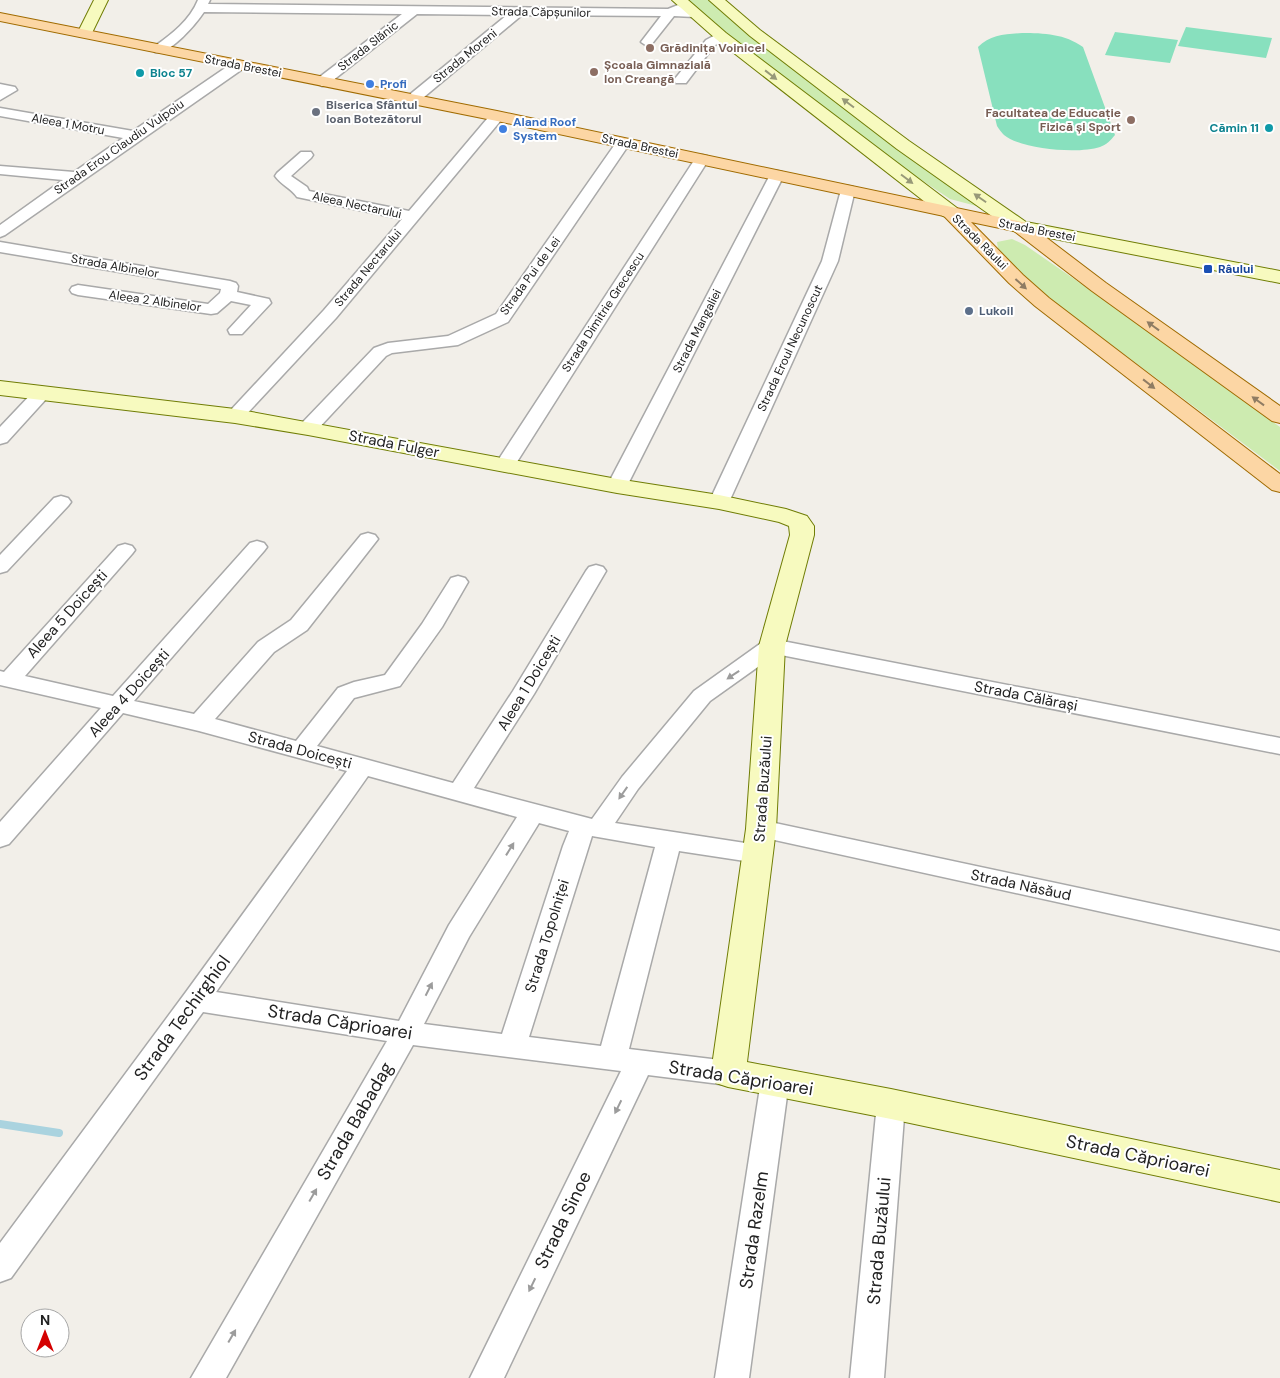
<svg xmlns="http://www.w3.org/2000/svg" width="1280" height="1378" viewBox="0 0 1280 1378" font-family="'DM Sans',sans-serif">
<rect width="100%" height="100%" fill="#f2efe9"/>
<!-- grass -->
<path fill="#cdebb0" d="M688,0H709L984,208L950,199L878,151L729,36Z
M1012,239L1025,245L1138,323L1280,427V471L1033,286L998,249L997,242Z"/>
<!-- pitch -->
<path fill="#88e0be" d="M1186,27L1272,38L1266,58L1178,46Z
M1115,32L1178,40L1170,63L1105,55Z
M1022,33C1044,33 1065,34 1083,47L1115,135C1111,140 1106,145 1100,147C1079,154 1022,150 1004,135C1002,133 999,129 997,126L978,47C990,35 1005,34 1022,33Z"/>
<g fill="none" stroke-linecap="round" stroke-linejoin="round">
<!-- stream -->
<path stroke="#aad3df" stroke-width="8" d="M0,1124L59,1133"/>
<defs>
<path id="street" d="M198,0H210L208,4L668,9L678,5L684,9L698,10L700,13L694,17L674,16L651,45L647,46L641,42L661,16L522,15L418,102L413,103L406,99L408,96L507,15L417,14L327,85L322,86L315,82L317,79L402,14L204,12C196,24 170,55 155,52L153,49L155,46C172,34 190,20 198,0Z
M721,32L727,36L714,46L686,83H676L674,80L706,40Z
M239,61L244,62L245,65L244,68L5,235L0,237V225L63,180L0,174V166L74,172L123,138L0,116V108L133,131L234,62Z
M0,84L15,87L17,90L0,100Z
M497,112L504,116L502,119L336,318L241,420L235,421L229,420L226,416L229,412L324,310L402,219L297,197C291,188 281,185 275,176L277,173L301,152H311L313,155L311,158L291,176L307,187L309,191L409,211L492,113Z
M623,139L628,140L630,143L508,322L458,345L392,353L386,356L315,432L308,434L301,432L299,428L301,424L374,348L388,343L448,336L496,314L618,140Z
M702,155L707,156L709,159L515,465L512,469L505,471L498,469L495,465L695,159L697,156Z
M777,171L782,172L784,175L627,486L624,490L617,492L610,490L607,486L770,175L772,172Z
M848,186L853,187L855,190L838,261L729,502L726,506L719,508L712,506L709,502L822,261L841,190L843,187Z
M0,242L230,281L236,283L238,286L237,292L269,299L271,303L242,334H230L228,330L251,305L231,301L217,313L211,314L78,295L72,293L70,290L72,287L78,285L208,304L220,293L221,289L0,252Z
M41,389L47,390L50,394L47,398L7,442L0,444V427L35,390Z
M61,496L68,498L71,502L68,506L7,571L0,573V555L54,498Z
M368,533L375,535L378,539L307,630L274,652L215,719L296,741L338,688L354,682L385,675L422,624L451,578L458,576L465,578L468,582L442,627L400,686L354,698L317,746L453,783L513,691L586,571L589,567L596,565L603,567L606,571L534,694L474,788L592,819L622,777L694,691L764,641L772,639L1280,738V754L776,654L710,701L638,789L615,823L758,845L767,848L771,854L767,860L758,863L679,851L629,1049L728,1061L738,1065L742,1073L738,1081L728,1085L648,1075L504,1378H470L621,1071L413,1045L226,1378H191L387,1041L203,1012L11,1278L0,1282V1243L186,992L347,771L199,731L123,713L9,844L0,847V822L101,708L0,685V671L4,672L118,546L125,544L132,546L135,550L132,554L25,676L113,696L250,543L257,541L264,543L267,547L264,551L134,701L194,714L258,642L291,620L361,535ZM368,776L517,817L449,925L399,1021L216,992ZM539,823L569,831L563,846L502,1034L424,1024L469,937ZM592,836L655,847L601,1046L529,1037Z
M761,820L1280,931V951L752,835L749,829L752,823Z
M775,1069L785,1073L789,1081L749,1378H715L761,1081L765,1073Z
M891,1092L901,1095L905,1104L884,1378H850L877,1104L881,1095Z"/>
<path id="secondary" d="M94,0H108L90,37H80L77,34Z
M672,0H688L726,33L957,208L959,212L957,216L950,218L943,216L716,39Z
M709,0H725L760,30L909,141L1026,222L1280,271V283L1013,231L897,149L750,36Z
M0,381L235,409L617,479L719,495L786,509L807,516L814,526V535L785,646L776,829L747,1062L891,1089L1280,1170V1202L891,1119L728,1087L716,1083L711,1073L746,829L759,646L790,535L789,526L779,522L719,509L617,493L308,435L235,423L0,395Z"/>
<path id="primary" d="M0,13L497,111L1027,223L1106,283L1280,406V423L1272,421L1092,291L1014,231L971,222L1023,275L1049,298L1280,474V492L1272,490L1035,306L1009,283L944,216L497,121L0,21Z"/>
</defs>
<!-- street casing -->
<use href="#street" stroke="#a9a9a9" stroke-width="3"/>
<!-- secondary casing -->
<use href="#secondary" stroke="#707d05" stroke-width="2"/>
<!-- primary casing -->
<use href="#primary" stroke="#a06b00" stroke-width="2"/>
<!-- street -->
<use href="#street" fill="#fff" fill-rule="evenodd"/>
<!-- secondary -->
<use href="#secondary" fill="#f7fabf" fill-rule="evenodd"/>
<!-- primary -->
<use href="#primary" fill="#fcd6a4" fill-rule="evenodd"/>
</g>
<!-- one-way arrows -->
<defs><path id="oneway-solid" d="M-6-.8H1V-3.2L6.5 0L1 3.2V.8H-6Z" transform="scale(1.25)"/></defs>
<g fill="#979978">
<use href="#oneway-solid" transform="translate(771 75) rotate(38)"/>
<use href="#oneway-solid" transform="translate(848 103) rotate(-143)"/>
<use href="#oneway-solid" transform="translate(907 179) rotate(37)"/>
<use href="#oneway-solid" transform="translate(980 198) rotate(-145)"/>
</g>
<g fill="#8f7c63">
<use href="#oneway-solid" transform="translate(1021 284) rotate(42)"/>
<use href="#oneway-solid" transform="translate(1153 326) rotate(-144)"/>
<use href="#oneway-solid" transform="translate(1149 384) rotate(38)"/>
<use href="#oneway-solid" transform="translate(1258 401) rotate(-144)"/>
</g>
<g fill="#9c9c9c">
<use href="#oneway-solid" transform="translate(733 675) rotate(146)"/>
<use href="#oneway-solid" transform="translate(623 793) rotate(125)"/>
<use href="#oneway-solid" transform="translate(510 849) rotate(-58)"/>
<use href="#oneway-solid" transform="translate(429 989) rotate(-63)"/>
<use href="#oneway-solid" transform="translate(618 1107) rotate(116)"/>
<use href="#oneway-solid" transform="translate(313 1195) rotate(-60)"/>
<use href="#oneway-solid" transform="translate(532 1285) rotate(116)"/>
<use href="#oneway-solid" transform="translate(232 1336) rotate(-60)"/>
</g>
<!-- markers -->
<g fill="#8d6e63" stroke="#fff" stroke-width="2">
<circle cx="650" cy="48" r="5"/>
<circle cx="594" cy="72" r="5"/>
<circle cx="1131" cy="120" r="5"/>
</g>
<g fill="#0f9aa8" stroke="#fff" stroke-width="2">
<circle cx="140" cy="73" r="5"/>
<circle cx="1269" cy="128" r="5"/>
</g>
<g fill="#3f7fe0" stroke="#fff" stroke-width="2">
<circle cx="370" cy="84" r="5"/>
<circle cx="503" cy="129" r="5"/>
</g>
<circle fill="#6b7280" stroke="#fff" stroke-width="2" cx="316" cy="112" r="5"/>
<rect fill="#1a4fb4" stroke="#fff" stroke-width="2" x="1203" y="264" width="10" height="10" rx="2.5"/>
<circle fill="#5c6f8a" stroke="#fff" stroke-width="2" cx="969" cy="311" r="5"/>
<g text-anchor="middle" stroke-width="4" stroke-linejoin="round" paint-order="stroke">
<!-- far-street labels -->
<g font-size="12" fill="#222" stroke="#fff">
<text transform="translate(541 12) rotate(1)" y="4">Strada Căpșunilor</text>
<text transform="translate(368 46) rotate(-38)" y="4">Strada Slănic</text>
<text transform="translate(465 56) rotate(-39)" y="4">Strada Moreni</text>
<text transform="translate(243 66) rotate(11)" y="4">Strada Brestei</text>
<text transform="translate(68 124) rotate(10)" y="4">Aleea 1 Motru</text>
<text transform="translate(640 146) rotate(12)" y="4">Strada Brestei</text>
<text transform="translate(119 147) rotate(-35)" y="4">Strada Erou Claudiu Vulpoiu</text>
<text transform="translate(357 205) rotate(12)" y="4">Aleea Nectarului</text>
<text transform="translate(1037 230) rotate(11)" y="4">Strada Brestei</text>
<text transform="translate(980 242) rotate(45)" y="4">Strada Râului</text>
<text transform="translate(115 266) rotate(10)" y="4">Strada Albinelor</text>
<text transform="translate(368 268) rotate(-50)" y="4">Strada Nectarului</text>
<text transform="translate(530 276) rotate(-54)" y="4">Strada Pui de Lei</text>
<text transform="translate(155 301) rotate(8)" y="4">Aleea 2 Albinelor</text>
<text transform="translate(603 312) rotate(-57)" y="4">Strada Dimitrie Grecescu</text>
<text transform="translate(697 331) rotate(-63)" y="4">Strada Mangaliei</text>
<text transform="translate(790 348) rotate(-65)" y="4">Strada Eroul Necunoscut</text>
</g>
<!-- far-education labels -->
<g font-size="12" font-weight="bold" fill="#785e54" stroke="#fff" text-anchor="start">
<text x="660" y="52">Grădinița Voinicel</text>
<text x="604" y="69">Școala Gimnazială<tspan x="604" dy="14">Ion Creangă</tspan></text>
<text x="1121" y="117" text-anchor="end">Facultatea de Educație<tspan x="1121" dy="14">Fizică și Sport</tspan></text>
</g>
<!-- far-culture labels -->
<g font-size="12" font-weight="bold" fill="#0d838f" stroke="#fff" text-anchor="start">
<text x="150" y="77">Bloc 57</text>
<text x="1259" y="132" text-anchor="end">Cămin 11</text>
</g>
<!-- far-shop labels -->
<g font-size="12" font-weight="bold" fill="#366cbe" stroke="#fff" text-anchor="start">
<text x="380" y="88">Profi</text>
<text x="513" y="126">Aland Roof<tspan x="513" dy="14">System</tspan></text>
</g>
<!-- far-worship labels -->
<g font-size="12" font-weight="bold" fill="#5b616d" stroke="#fff" text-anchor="start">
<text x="326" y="109">Biserica Sfântul<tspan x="326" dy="14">Ioan Botezătorul</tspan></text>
</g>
<!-- far-transit labels -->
<g font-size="12" font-weight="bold" fill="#164399" stroke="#fff" text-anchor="start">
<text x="1218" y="273">Râului</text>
</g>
<!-- far-service labels -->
<g font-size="12" font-weight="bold" fill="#4e5e75" stroke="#fff" text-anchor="start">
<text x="979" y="315">Lukoil</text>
</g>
<!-- street labels -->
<g font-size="15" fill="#222" stroke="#fff">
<text transform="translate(394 444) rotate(11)" y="5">Strada Fulger</text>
<text transform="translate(67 614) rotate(-48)" y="5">Aleea 5 Doicești</text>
<text transform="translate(529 683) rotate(-59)" y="5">Aleea 1 Doicești</text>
<text transform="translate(129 693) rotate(-48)" y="5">Aleea 4 Doicești</text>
<text transform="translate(1026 696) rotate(11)" y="5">Strada Călărași</text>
<text transform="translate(300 750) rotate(15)" y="5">Strada Doicești</text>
<text transform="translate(763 789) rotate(-86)" y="5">Strada Buzăului</text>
<text transform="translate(1021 885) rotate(12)" y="5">Strada Năsăud</text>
<text transform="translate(547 936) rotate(-73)" y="5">Strada Topolniței</text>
</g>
<!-- near-street labels -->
<g font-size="18" fill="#222" stroke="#fff">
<text transform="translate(182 1018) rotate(-54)" y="6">Strada Techirghiol</text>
<text transform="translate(340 1022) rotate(9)" y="6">Strada Căprioarei</text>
<text transform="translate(741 1078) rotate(9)" y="6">Strada Căprioarei</text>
<text transform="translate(355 1121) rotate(-60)" y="6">Strada Babadag</text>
<text transform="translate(1138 1156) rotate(12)" y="6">Strada Căprioarei</text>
<text transform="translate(563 1220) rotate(-64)" y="6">Strada Sinoe</text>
<text transform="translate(754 1230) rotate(-82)" y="6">Strada Razelm</text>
<text transform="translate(879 1241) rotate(-85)" y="6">Strada Buzăului</text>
</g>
</g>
<!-- north arrow -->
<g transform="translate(45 1333)"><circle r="24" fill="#ffffff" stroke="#a7a7a7"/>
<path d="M0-4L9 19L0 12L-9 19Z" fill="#d40000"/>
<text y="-8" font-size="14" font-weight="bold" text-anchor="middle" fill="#222222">N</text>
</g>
</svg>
